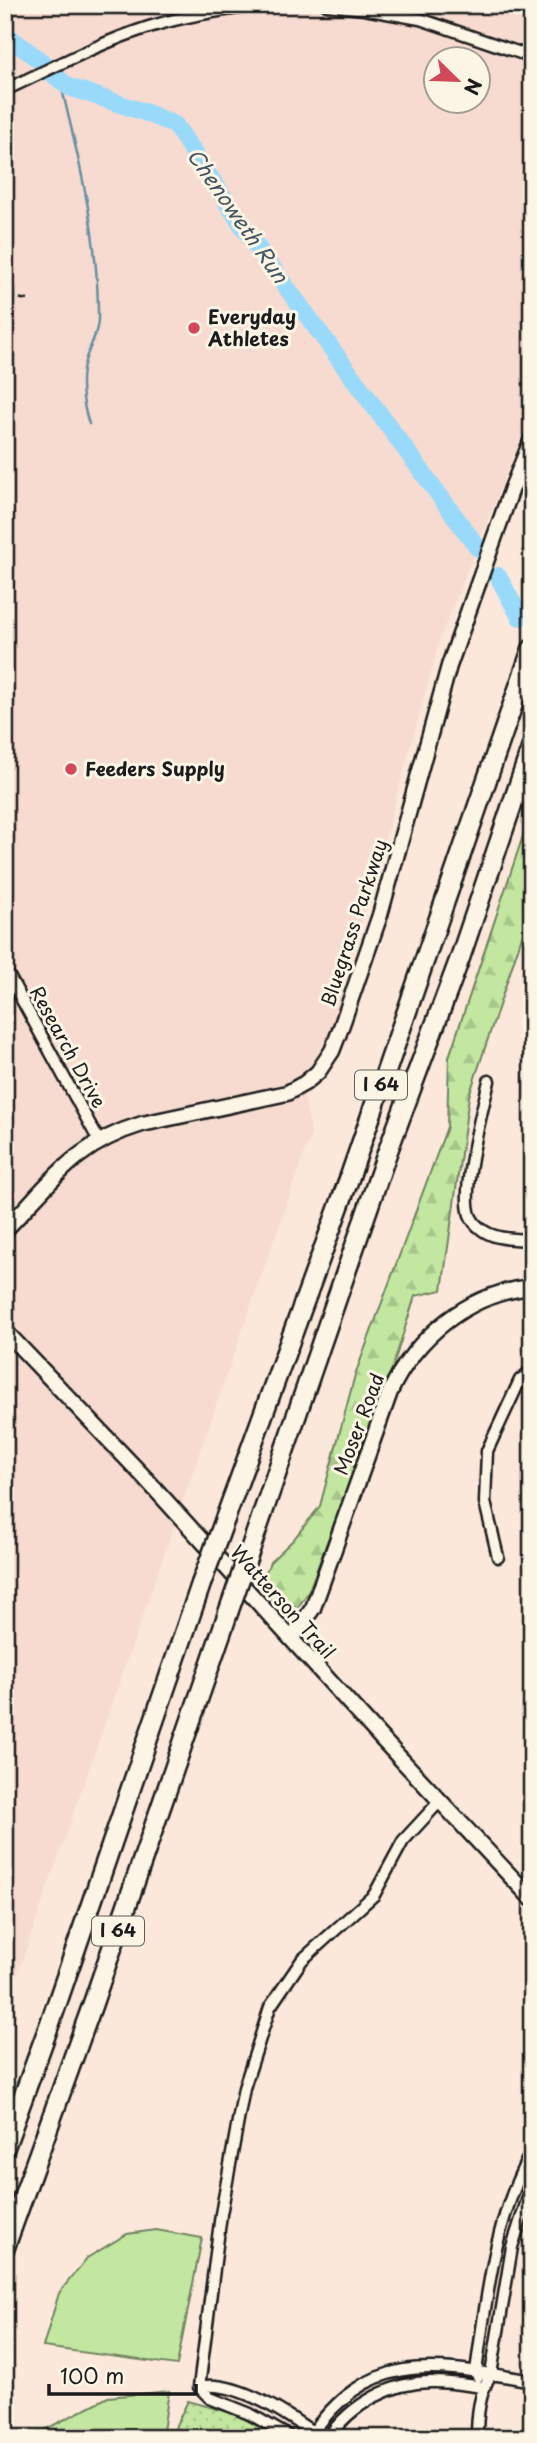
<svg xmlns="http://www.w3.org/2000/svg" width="537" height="2443" viewBox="0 0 537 2443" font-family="'Playpen Sans',sans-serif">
<defs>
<pattern id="grass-dots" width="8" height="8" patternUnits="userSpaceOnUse" patternTransform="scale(1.75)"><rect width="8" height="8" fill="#c3e7a1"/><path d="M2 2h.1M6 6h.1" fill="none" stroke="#a7c68a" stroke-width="1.8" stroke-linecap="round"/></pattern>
<pattern id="forest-firs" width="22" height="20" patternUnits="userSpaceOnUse" patternTransform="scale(1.75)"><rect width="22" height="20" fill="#c3e7a1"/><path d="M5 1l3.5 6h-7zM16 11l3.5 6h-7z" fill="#a7c68a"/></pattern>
</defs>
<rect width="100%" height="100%" fill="#fbe8db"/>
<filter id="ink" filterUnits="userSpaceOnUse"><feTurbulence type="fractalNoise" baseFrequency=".0143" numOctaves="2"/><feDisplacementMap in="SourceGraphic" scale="14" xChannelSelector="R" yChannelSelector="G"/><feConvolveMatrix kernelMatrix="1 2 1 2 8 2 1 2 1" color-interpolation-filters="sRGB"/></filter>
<g filter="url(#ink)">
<!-- built -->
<path fill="#f7dbd0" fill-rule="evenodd" d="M5,5H532V410L441,636L333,1026L302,1083L311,1134L5,2010ZM435,60H477V102H435Z"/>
<!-- grass -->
<path fill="url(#grass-dots)" stroke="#70825e" stroke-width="2" d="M188,2401L232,2413L282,2438H174L176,2425Z"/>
<!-- forest -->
<path fill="url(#forest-firs)" stroke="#70825e" stroke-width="2" d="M532,809V906L469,1096L442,1290L415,1296L393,1366L308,1593L298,1607L272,1601L263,1580L270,1562L293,1540L320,1506L355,1375L447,1127L449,1057Z"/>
<!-- pitch -->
<path fill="#c3e7a1" stroke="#70825e" stroke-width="2" d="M156,2230L202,2238L177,2365L43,2347L59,2293L87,2258L127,2234Z
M169,2391L162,2438H39L46,2429L108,2397Z"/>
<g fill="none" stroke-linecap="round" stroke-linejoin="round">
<!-- stream -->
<path stroke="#678ea2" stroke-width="2.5" d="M60,81C79,159 99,238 98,320C98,333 89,348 85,361C79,380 83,406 89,424"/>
<!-- river -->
<path stroke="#99dafb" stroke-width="18" d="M5,34L42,62
M54,75L69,87L147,113L175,125L259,250L478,548
M498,576L520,617"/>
<defs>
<path id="street" d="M327,5L364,9L420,19L532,57
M5,90C52,68 99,43 149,27C187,15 226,9 266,5
M5,969L99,1141
M489,1081C482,1112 461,1188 470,1215C472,1220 476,1225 480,1228C493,1240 515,1239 532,1240
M498,1557L485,1502L487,1451L520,1380L532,1370
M478,2377L476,2371C487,2296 494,2219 532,2151
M199,2387L221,2214L244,2088L270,2007L302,1960L374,1895L403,1841L440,1801
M292,2438L250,2414L210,2398L199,2387C236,2378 291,2417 321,2438
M309,2438C370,2347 439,2365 532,2381
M328,2438C351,2404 393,2381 434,2382C450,2382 467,2385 483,2387
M477,2438C477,2415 479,2394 491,2374L512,2247L532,2185"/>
<path id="secondary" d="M5,1230C52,1182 73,1145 142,1124L287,1093L305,1083L318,1072L332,1051L339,1033L380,915L449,666L512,488L532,439
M5,1331L146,1479L383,1740L532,1899
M292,1638L313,1608L390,1392C416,1336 469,1293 532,1287"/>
<path id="highway" d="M225,1519L349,1179L532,649
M251,1547L386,1156L460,958L532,746
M5,2147L54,2012L201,1584
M5,2247L92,2006L228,1613"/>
</defs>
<!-- street casing -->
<use href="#street" stroke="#1c1c1c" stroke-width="15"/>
<!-- secondary casing -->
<use href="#secondary" stroke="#1c1c1c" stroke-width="19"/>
<!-- highway casing -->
<use href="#highway" stroke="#1c1c1c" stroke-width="23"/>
<!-- street -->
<use href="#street" stroke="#fcf5e5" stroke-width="10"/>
<!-- secondary -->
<use href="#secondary" stroke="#fcf5e5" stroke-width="14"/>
<!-- highway -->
<use href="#highway" stroke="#fcf5e5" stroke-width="18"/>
<!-- rail -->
<path stroke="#1c1c1c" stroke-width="2.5" stroke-dasharray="10 5" stroke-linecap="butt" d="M5,296L28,300"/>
<defs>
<path id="highway-bridge" d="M201,1584L225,1519
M228,1613L251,1547"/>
</defs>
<!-- highway-bridge casing -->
<use href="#highway-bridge" stroke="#1c1c1c" stroke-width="23" stroke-linecap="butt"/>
<!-- highway-bridge -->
<use href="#highway-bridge" stroke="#fcf5e5" stroke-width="18"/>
</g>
</g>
<!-- markers -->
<g fill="#d1495b" stroke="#fcf5e5" stroke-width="2.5">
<circle cx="194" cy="328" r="7"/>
<circle cx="71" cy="769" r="7"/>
</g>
<g text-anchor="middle" stroke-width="6" stroke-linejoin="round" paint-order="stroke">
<!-- shield labels -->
<g fill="#fcf5e5" stroke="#5f5d58" stroke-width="2">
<rect x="355" y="1070.5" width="52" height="29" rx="5"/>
<rect x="92" y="1916.5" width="52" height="29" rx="5"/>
</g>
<g font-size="18" font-weight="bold" fill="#1c1c1c">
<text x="381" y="1091">I 64</text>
<text x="118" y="1937">I 64</text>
</g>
<!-- poi labels -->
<g font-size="19" font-weight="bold" fill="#1c1c1c" stroke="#fcf5e5" text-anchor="start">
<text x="208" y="324">Everyday<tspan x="208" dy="22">Athletes</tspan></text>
<text x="85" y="776">Feeders Supply</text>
</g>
<!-- street labels -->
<g font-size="19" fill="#1c1c1c" stroke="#fcf5e5">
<text transform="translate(354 923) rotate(-72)" y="7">Bluegrass Parkway</text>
<text transform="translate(68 1047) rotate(61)" y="7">Research Drive</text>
<text transform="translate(359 1424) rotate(-69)" y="7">Moser Road</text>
<text transform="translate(283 1602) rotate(48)" y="7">Watterson Trail</text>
</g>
<!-- water labels -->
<g font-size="21" font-style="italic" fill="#42555f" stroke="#fcf5e5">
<text transform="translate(237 216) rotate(55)" y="7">Chenoweth Run</text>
</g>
</g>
<!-- margin -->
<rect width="537" height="2443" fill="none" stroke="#fcf5e5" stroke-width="28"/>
<rect x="14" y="14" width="509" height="2415" fill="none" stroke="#1c1c1c" stroke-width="2.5" filter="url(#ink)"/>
<!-- north arrow -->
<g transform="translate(457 80) rotate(113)"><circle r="33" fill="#fcf5e5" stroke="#a29e95" stroke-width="2"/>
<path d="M0-5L12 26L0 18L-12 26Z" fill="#d1495b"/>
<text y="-10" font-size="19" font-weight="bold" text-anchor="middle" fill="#1c1c1c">N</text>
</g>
<!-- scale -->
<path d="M49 2384v10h147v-10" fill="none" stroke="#1c1c1c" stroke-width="3.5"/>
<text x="60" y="2384" font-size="21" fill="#1c1c1c" stroke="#fcf5e5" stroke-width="5" paint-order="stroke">100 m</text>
</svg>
